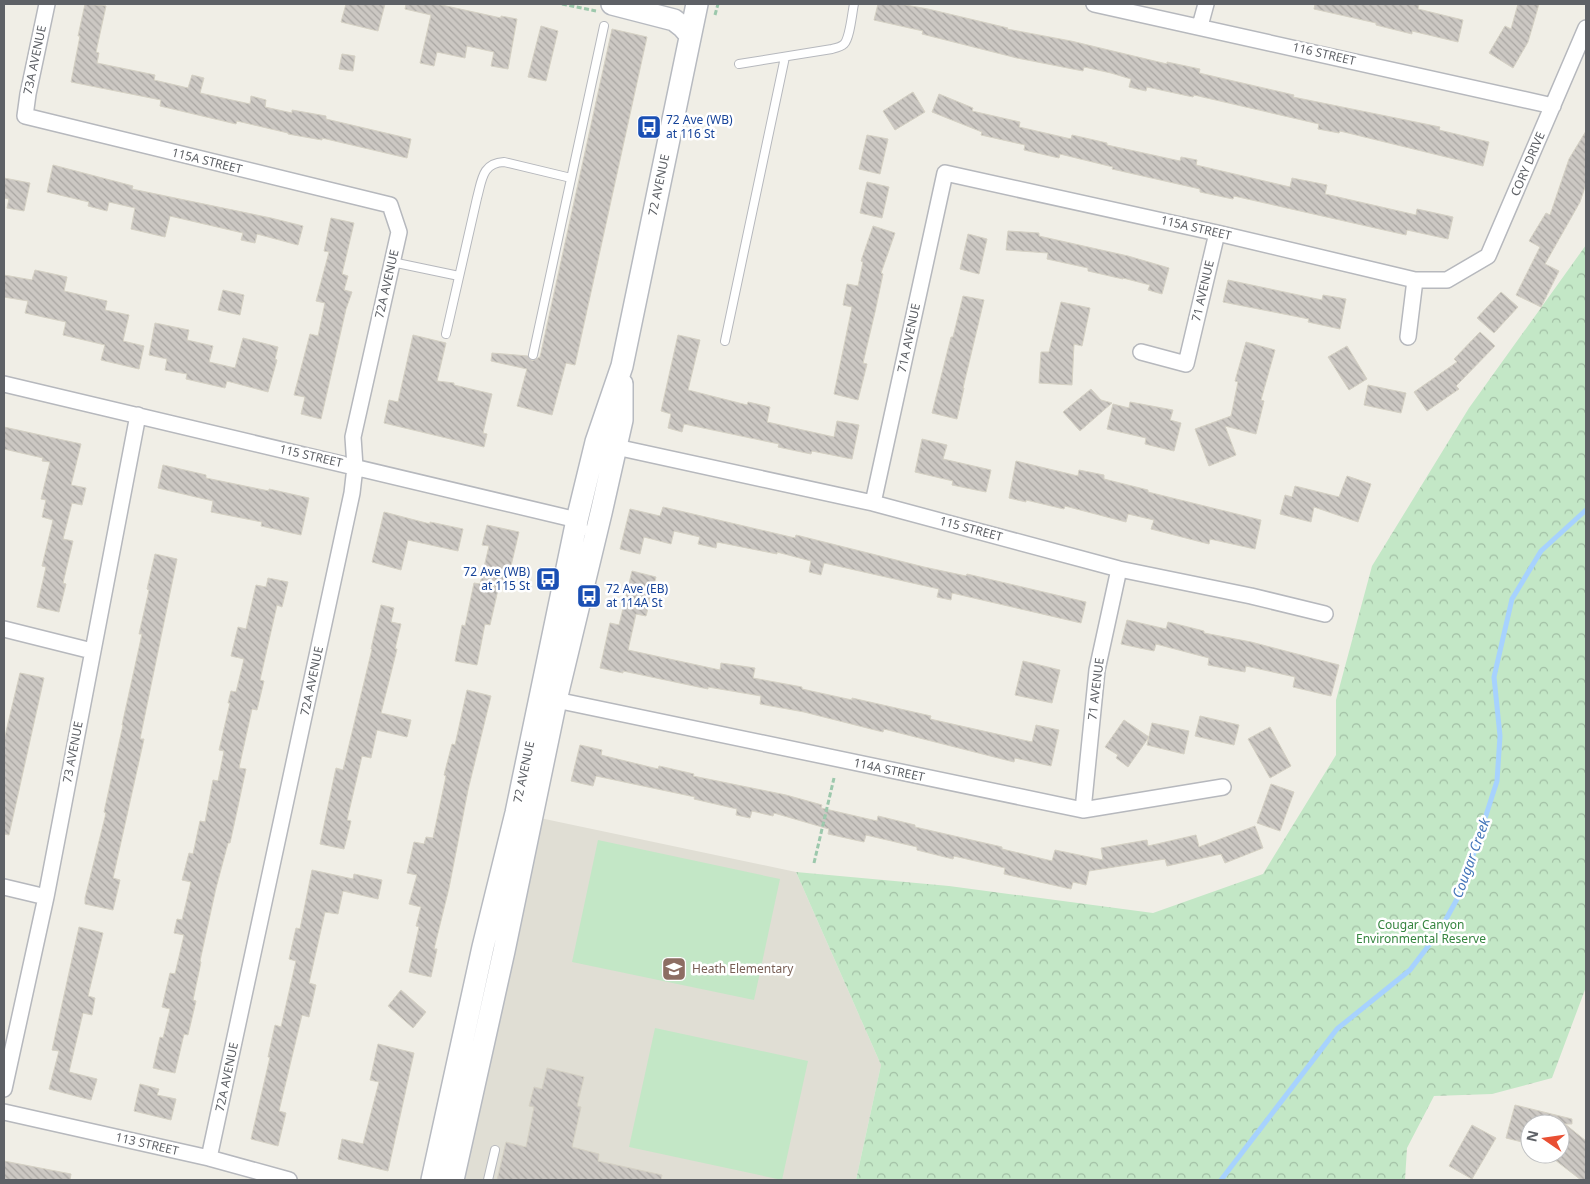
<svg xmlns="http://www.w3.org/2000/svg" width="1590" height="1184" viewBox="0 0 1590 1184" font-family="'Noto Sans',sans-serif">
<defs>
<pattern id="forest-crowns" width="20" height="18" patternUnits="userSpaceOnUse" patternTransform="scale(1.25)"><rect width="20" height="18" fill="#c3e7c6"/><path d="M2 6a3 3 0 1 1 6 0M12 15a3 3 0 1 1 6 0" fill="none" stroke="#a2bfa5"/></pattern>
<pattern id="building-back-hatch" width="6" height="6" patternUnits="userSpaceOnUse" patternTransform="scale(1.25)"><rect width="6" height="6" fill="#ccc8c3"/><path d="M-1 5l2 2M0 0l6 6M5-1l2 2" fill="none" stroke="#a9a6a2"/></pattern>
</defs>
<rect width="100%" height="100%" fill="#f0eee6"/>
<!-- education -->
<path fill="#e0ded4" d="M540,818L796,872L881,1065L856,1180H464Z"/>
<!-- green -->
<path fill="#c3e7c6" d="M598,840L780,879L754,1000L572,962Z
M655,1028L808,1061L782,1180L629,1147Z"/>
<!-- forest -->
<path fill="url(#forest-crowns)" d="M1586,245V987L1552,1078L1492,1094L1434,1096L1407,1148L1405,1180H856L881,1065L796,872L949,886L1153,913L1263,874L1336,755V700L1372,566L1469,408Z"/>
<g fill="none" stroke-linecap="round" stroke-linejoin="round">
<!-- stream -->
<path stroke="#a7d2fe" stroke-width="5" d="M1221,1180L1337,1029L1410,970L1439,932L1462,890L1497,781L1500,736L1494,677L1512,599L1541,551L1586,510"/>
</g>
<!-- building -->
<path fill="url(#building-back-hatch)" stroke="#d5d1c4" d="M85,4L106,6L96,52L99,53L97,63L155,75L154,80L188,88L192,75L204,78L200,93L250,104L251,96L266,100L265,107L292,113V110L326,116V119L411,139L407,158L322,138V140L288,134V133L237,121L236,124L160,106L161,100L71,82L80,36H78Z
M346,4H385L378,31L341,22Z
M406,4H437L501,18V16L517,19L508,69L491,66L494,52L467,46L465,58L437,52L434,66L420,63L431,15L405,9Z
M878,4H900L928,9L1008,28L1007,29L1071,41L1167,64V62L1200,69L1199,73L1294,95L1293,97L1440,127L1439,130L1489,142L1483,166L1340,131L1339,133L1318,129L1319,124L1194,95L1193,97L1147,87L1146,91L1129,87L1131,79L1111,73L1084,67L1083,71L1017,58L922,34L923,31L874,20Z
M1315,4H1419L1418,9L1463,20L1458,42L1412,31V34L1376,25V23L1314,9Z
M1518,4H1539L1528,42L1513,68L1489,53L1505,26L1511,29Z
M541,26L558,31L546,81L528,77Z
M612,29L647,37L575,365L566,363L552,415L517,406L527,369L491,361L492,353L528,356L532,361L540,357Z
M342,54L355,56L353,71L339,69Z
M913,92L925,112L895,130L883,111Z
M939,94L973,108L972,111L1020,122L1019,127L1071,139L1072,135L1107,143V145L1180,161L1181,157L1197,160L1196,165L1290,187L1292,178L1327,185L1325,194L1416,215L1417,209L1453,217L1448,239L1407,230L1406,235L1234,196L1233,199L1200,192V189L1112,169L1113,167L1060,154L1059,158L1024,150L1025,145L981,135L982,132L932,112Z
M1586,131V184L1580,202L1545,264L1559,271L1541,307L1516,295L1540,247L1529,241L1546,213L1550,215L1569,159Z
M867,135L888,139L880,174L859,169Z
M53,165L133,186L132,189L271,218L303,226L298,245L257,234L255,243L241,240L243,233L170,216L165,237L131,229L135,208L109,202L107,211L88,206L89,202L47,192Z
M4,178L30,183L24,211L7,208L9,199L4,198Z
M867,182L889,187L882,218L860,213Z
M331,218L354,223L342,274L348,276L344,290L352,292L346,309L321,419L301,414L305,397L294,395L310,334L318,336L325,303L316,301L329,252L324,251Z
M873,226L895,233L881,273L883,274L875,312L863,363L867,364L858,400L834,394L852,307L843,305L847,284L858,286L863,262L861,261Z
M1008,231L1039,233V236L1128,256L1169,268L1162,294L1148,290L1150,285L1123,278V279L1088,271V268L1047,259L1048,253L1006,250Z
M968,234L987,239L979,274L960,269Z
M35,270L67,277L64,291L107,301L105,310L129,315L123,341L144,346L139,369L101,360L105,345L63,335L66,322L25,313L28,301L4,297V275L32,280Z
M1228,280L1322,300L1323,295L1346,299L1340,329L1308,322L1309,319L1223,302Z
M223,290L244,295L240,315L218,310Z
M1501,292L1518,307L1494,333L1477,318Z
M963,296L984,300L963,388H964L957,419L932,413L951,337H953Z
M1061,302L1090,308L1082,346L1074,344L1072,385L1039,383L1041,352H1049Z
M155,323L189,330L187,340L213,346L209,362L235,368L243,338L278,347L275,359L277,360L268,392L227,381L225,388L186,379L187,374L165,370L167,359L149,355Z
M1480,332L1495,346L1456,386L1459,389L1427,411L1414,392L1457,362L1454,359Z
M413,335L446,343L437,381L454,383V385L492,394L483,433L487,434L484,447L384,423L389,400L398,402Z
M678,335L700,340L688,390L747,405L748,402L770,407L767,422L834,437L837,421L859,425L852,459L812,451L811,454L778,447L779,444L684,424L682,432L668,428L671,414L661,411Z
M1246,342L1275,350L1261,400L1264,401L1256,434L1225,426L1236,455L1209,466L1195,429L1231,416L1238,382L1235,381Z
M1347,346L1367,379L1349,390L1328,357Z
M1368,385L1406,393L1401,413L1364,405Z
M1091,389L1101,400L1112,403L1080,431L1063,412Z
M1130,402L1173,410L1170,420L1181,423L1174,451L1145,444L1146,438L1107,429L1113,404L1129,408Z
M4,427L81,444L71,485L86,488L82,505L72,503L63,539L73,541L63,583L66,584L59,612L37,607L46,567L42,566L53,520L42,517L46,500L41,499L50,462L42,461L43,458L4,449Z
M922,439L947,445L943,459L991,470L986,492L952,485L953,481L915,472Z
M1016,461L1078,476L1079,470L1104,475V479L1148,490V492L1261,520L1255,549L1210,539L1209,544L1151,529L1154,520L1128,514L1126,522L1065,506L1064,509L1026,500V502L1009,498Z
M163,465L206,475V478L269,491V489L309,498L301,535L261,526L262,522L211,512L213,501L158,488Z
M1347,476L1371,484L1358,522L1314,507L1311,522L1280,514L1285,495L1292,497L1295,486L1339,497Z
M663,507L795,538L796,535L924,567L966,576L967,574L1086,602L1081,623L952,593L951,600L937,597L939,589L824,563L821,575L809,572L811,561L777,552V554L717,542L716,548L698,544L700,537L674,531L671,544L644,537L640,554L620,549L630,509L660,516Z
M384,512L430,524V522L463,529L458,551L408,540L401,570L372,562Z
M487,525L519,532L507,583L500,581L490,625L485,624L477,665L455,661L462,625L465,626L474,583L480,584L489,546L482,545Z
M155,554L177,559L140,739H144L113,878L120,880L113,910L85,904V898L106,813L104,812L123,725H122L142,634H139L149,590L147,589Z
M632,571L656,577L646,616L636,614L628,650L720,670L721,663L755,668L753,678L802,687V689L852,700V698L931,716L930,719L1032,742L1036,725L1059,730L1051,766L1015,758L1014,762L884,729L883,732L804,712L760,704L761,696L708,687V689L623,671V673L600,668L610,623L619,625Z
M268,578L288,582L282,607L277,605L260,680L264,681L257,710L252,709L239,768L246,769L237,811L230,843H228L216,888L200,961L201,962L193,1000L196,1001L188,1035L184,1034L175,1073L153,1068L160,1037L163,1038L170,1009L162,1007L170,973L175,974L184,935L174,933L177,919L182,920L191,882L182,880L189,853L193,854L200,821L205,822L213,780L218,781L224,751L219,750L230,703H228L231,691L236,692L244,659L231,656L238,627L246,629L256,585L266,587Z
M381,605L394,608L391,622L401,624L395,649H397L381,713L411,720L407,737L377,730L371,758L362,756L347,820L351,821L344,849L320,844L336,768L343,770L372,649H371Z
M1127,620L1166,629L1168,622L1204,631V633L1251,642L1339,665L1331,696L1293,687L1295,677L1246,666L1245,672L1208,665L1209,658L1156,644L1154,651L1121,644Z
M1023,661L1060,670L1052,703L1015,695Z
M20,673L44,678L9,835L4,834V740Z
M467,690L491,696L468,790L449,888L434,949H437L431,977L409,972L419,927L416,926L421,907L409,904L417,875L407,873L414,842L424,844L426,837L433,838L446,776L444,775L452,744L455,745Z
M1200,716L1239,725L1234,745L1195,736Z
M1124,720L1149,737L1128,767L1116,758L1118,755L1105,747Z
M1152,723L1189,731L1184,754L1147,745Z
M1270,727L1291,766L1270,778L1248,739Z
M580,745L602,750L601,755L658,769L659,766L694,774L693,776L786,795L822,805L821,808L877,821L878,816L915,825V827L1002,847V849L1052,861L1055,850L1103,860L1101,848L1147,840L1148,846L1196,835L1199,847L1255,826L1263,848L1225,863L1221,854L1167,866L1165,859L1089,871L1086,885L1073,882L1071,889L1004,874L1005,868L954,856L953,859L917,850V847L866,835L864,842L828,834L829,829L774,813L773,816L752,811L750,818L736,815L737,809L694,799L695,797L596,776L593,786L571,781Z
M1271,784L1294,792L1280,831L1257,823Z
M312,870L353,879L354,874L382,880L378,899L343,891L338,914L325,912L309,983L316,985L309,1017L302,1015L279,1111L286,1113L278,1146L251,1139L270,1057H268L275,1025L281,1027L296,961L289,959L296,928L300,929Z
M79,927L103,933L88,996L95,998L92,1015L83,1013L69,1072L97,1079L91,1100L49,1089L59,1051L52,1050Z
M401,990L426,1012L413,1028L388,1006Z
M378,1044L414,1053L388,1171L338,1159L342,1139L363,1144L379,1082L370,1080Z
M547,1068L584,1077L577,1106L581,1107L572,1147L599,1154L598,1161L662,1175L661,1180H497L506,1142L526,1147L534,1107L529,1106L534,1087L542,1089Z
M140,1084L159,1089L157,1095L176,1099L171,1120L134,1111Z
M1515,1105L1572,1119V1124H1565L1586,1141V1180H1581L1555,1160L1561,1152L1560,1124H1530V1144L1506,1138Z
M1472,1125L1496,1138L1472,1179L1449,1166Z
M4,1161L71,1174L70,1180H4Z"/>
<g fill="none" stroke-linecap="round" stroke-linejoin="round">
<defs>
<path id="lane" d="M739,64L832,49C836,48 841,47 844,44C850,38 852,13 854,4
M392,262L459,276
M446,334L477,198C482,180 482,163 504,162L571,178
M725,341L785,57
M533,355L604,26
M488,1180L495,1150"/>
<path id="street" d="M47,4L28,94L25,116L390,205L399,232L353,437L355,467L352,493L209,1158
M1094,4L1553,106
M1200,26L1206,4
M1408,337L1415,280
M1141,352L1186,364L1217,233
M4,384L577,520L580,529
M616,447L873,503L1119,569L1251,596L1325,614
M873,503L945,173L1217,233L1415,280H1447L1488,256L1586,28
M4,629L92,651
M556,700L1083,810L1223,787
M1083,810L1097,670L1119,569
M4,887L46,897
M4,1089L46,897L138,415
M4,1112L209,1158L289,1180"/>
<path id="secondary" d="M612,4L674,20L683,27L690,35
M432,1180L483,947L516,813L577,520L596,442L622,366L697,4
M453,1180L504,951L556,700L601,513L622,420V384"/>
</defs>
<!-- lane casing -->
<use href="#lane" stroke="#b6b8bd" stroke-width="10"/>
<!-- street casing -->
<use href="#street" stroke="#b6b8bd" stroke-width="18"/>
<!-- secondary casing -->
<use href="#secondary" stroke="#b7bac0" stroke-width="24"/>
<!-- path -->
<path stroke="#9cc8ac" stroke-width="3" stroke-dasharray="5 2.5" stroke-linecap="butt" d="M562,4L596,11
M715,15L718,4
M814,863L834,778"/>
<!-- lane -->
<use href="#lane" stroke="#fff" stroke-width="8"/>
<!-- street -->
<use href="#street" stroke="#fff" stroke-width="15"/>
<!-- secondary -->
<use href="#secondary" stroke="#fff" stroke-width="21"/>
</g>
<!-- icons -->
<defs>
<symbol id="bus-square" viewBox="-11 -11 22 22"><rect x="-9" y="-9" width="18" height="18" rx="4" fill="#1a4fb4" stroke="#fff"/><path d="M-5-6H5V4H4V6H2V4H-2V6H-4V4H-5ZM-3.5-4V0h7V-4ZM-3.5 1.2v1.5H-2V1.2ZM2 1.2v1.5H3.5V1.2Z" fill="#fff"/></symbol>
<symbol id="school-square" viewBox="-11 -11 22 22"><rect x="-9" y="-9" width="18" height="18" rx="4" fill="#8d6e63" stroke="#fff"/><path d="M0-5L7-2L0 1L-7-2ZM-4 1L0 2.5L4 1V4Q0 6-4 4Z" fill="#fff"/></symbol>
</defs>
<g fill-rule="evenodd">
<use href="#bus-square" x="635" y="113" width="28" height="28"/>
<use href="#bus-square" x="534" y="565" width="28" height="28"/>
<use href="#bus-square" x="575" y="582" width="28" height="28"/>
<use href="#school-square" x="660" y="955" width="28" height="28"/>
</g>
<g text-anchor="middle" stroke-width="5" stroke-linejoin="round" paint-order="stroke">
<!-- street labels -->
<g font-size="12" fill="#5e6166" stroke="#fff">
<text transform="translate(1324 54) rotate(13)" y="4">116 STREET</text>
<text transform="translate(35 60) rotate(-78)" y="4">73A AVENUE</text>
<text transform="translate(207 161) rotate(14)" y="4">115A STREET</text>
<text transform="translate(1528 164) rotate(-67)" y="4">CORY DRIVE</text>
<text transform="translate(659 185) rotate(-78)" y="4">72 AVENUE</text>
<text transform="translate(1196 228) rotate(13)" y="4">115A STREET</text>
<text transform="translate(387 284) rotate(-77)" y="4">72A AVENUE</text>
<text transform="translate(1203 291) rotate(-77)" y="4">71 AVENUE</text>
<text transform="translate(909 338) rotate(-78)" y="4">71A AVENUE</text>
<text transform="translate(311 456) rotate(13)" y="4">115 STREET</text>
<text transform="translate(971 529) rotate(15)" y="4">115 STREET</text>
<text transform="translate(312 681) rotate(-78)" y="4">72A AVENUE</text>
<text transform="translate(1096 689) rotate(-83)" y="4">71 AVENUE</text>
<text transform="translate(73 752) rotate(-79)" y="4">73 AVENUE</text>
<text transform="translate(889 770) rotate(12)" y="4">114A STREET</text>
<text transform="translate(524 772) rotate(-78)" y="4">72 AVENUE</text>
<text transform="translate(227 1077) rotate(-78)" y="4">72A AVENUE</text>
<text transform="translate(147 1144) rotate(13)" y="4">113 STREET</text>
</g>
<!-- transit labels -->
<g font-size="12" fill="#164399" stroke="#fff" text-anchor="start">
<text x="666" y="124">72 Ave (WB)<tspan x="666" dy="14">at 116 St</tspan></text>
<text x="530" y="576" text-anchor="end">72 Ave (WB)<tspan x="530" dy="14">at 115 St</tspan></text>
<text x="606" y="593">72 Ave (EB)<tspan x="606" dy="14">at 114A St</tspan></text>
</g>
<!-- park labels -->
<g font-size="12" fill="#368540" stroke="#fff">
<text x="1421" y="929">Cougar Canyon<tspan x="1421" dy="14">Environmental Reserve</tspan></text>
</g>
<!-- education labels -->
<g font-size="12" fill="#785e54" stroke="#fff" text-anchor="start">
<text x="692" y="973">Heath Elementary</text>
</g>
<!-- water labels -->
<g font-size="14" font-style="italic" fill="#4576ba" stroke="#fff">
<text transform="translate(1471 858) rotate(-70)" y="5">Cougar Creek</text>
</g>
</g>
<!-- border -->
<rect width="1590" height="1184" fill="none" stroke="#5e6166" stroke-width="10"/>
<!-- north arrow -->
<g transform="translate(1545 1139) rotate(283)"><circle r="24" fill="#ffffff" stroke="#bfc0c2"/>
<path d="M0-4L9 19L0 12L-9 19Z" fill="#e94f33"/>
<text y="-8" font-size="14" font-weight="bold" text-anchor="middle" fill="#5e6166">N</text>
</g>
</svg>
